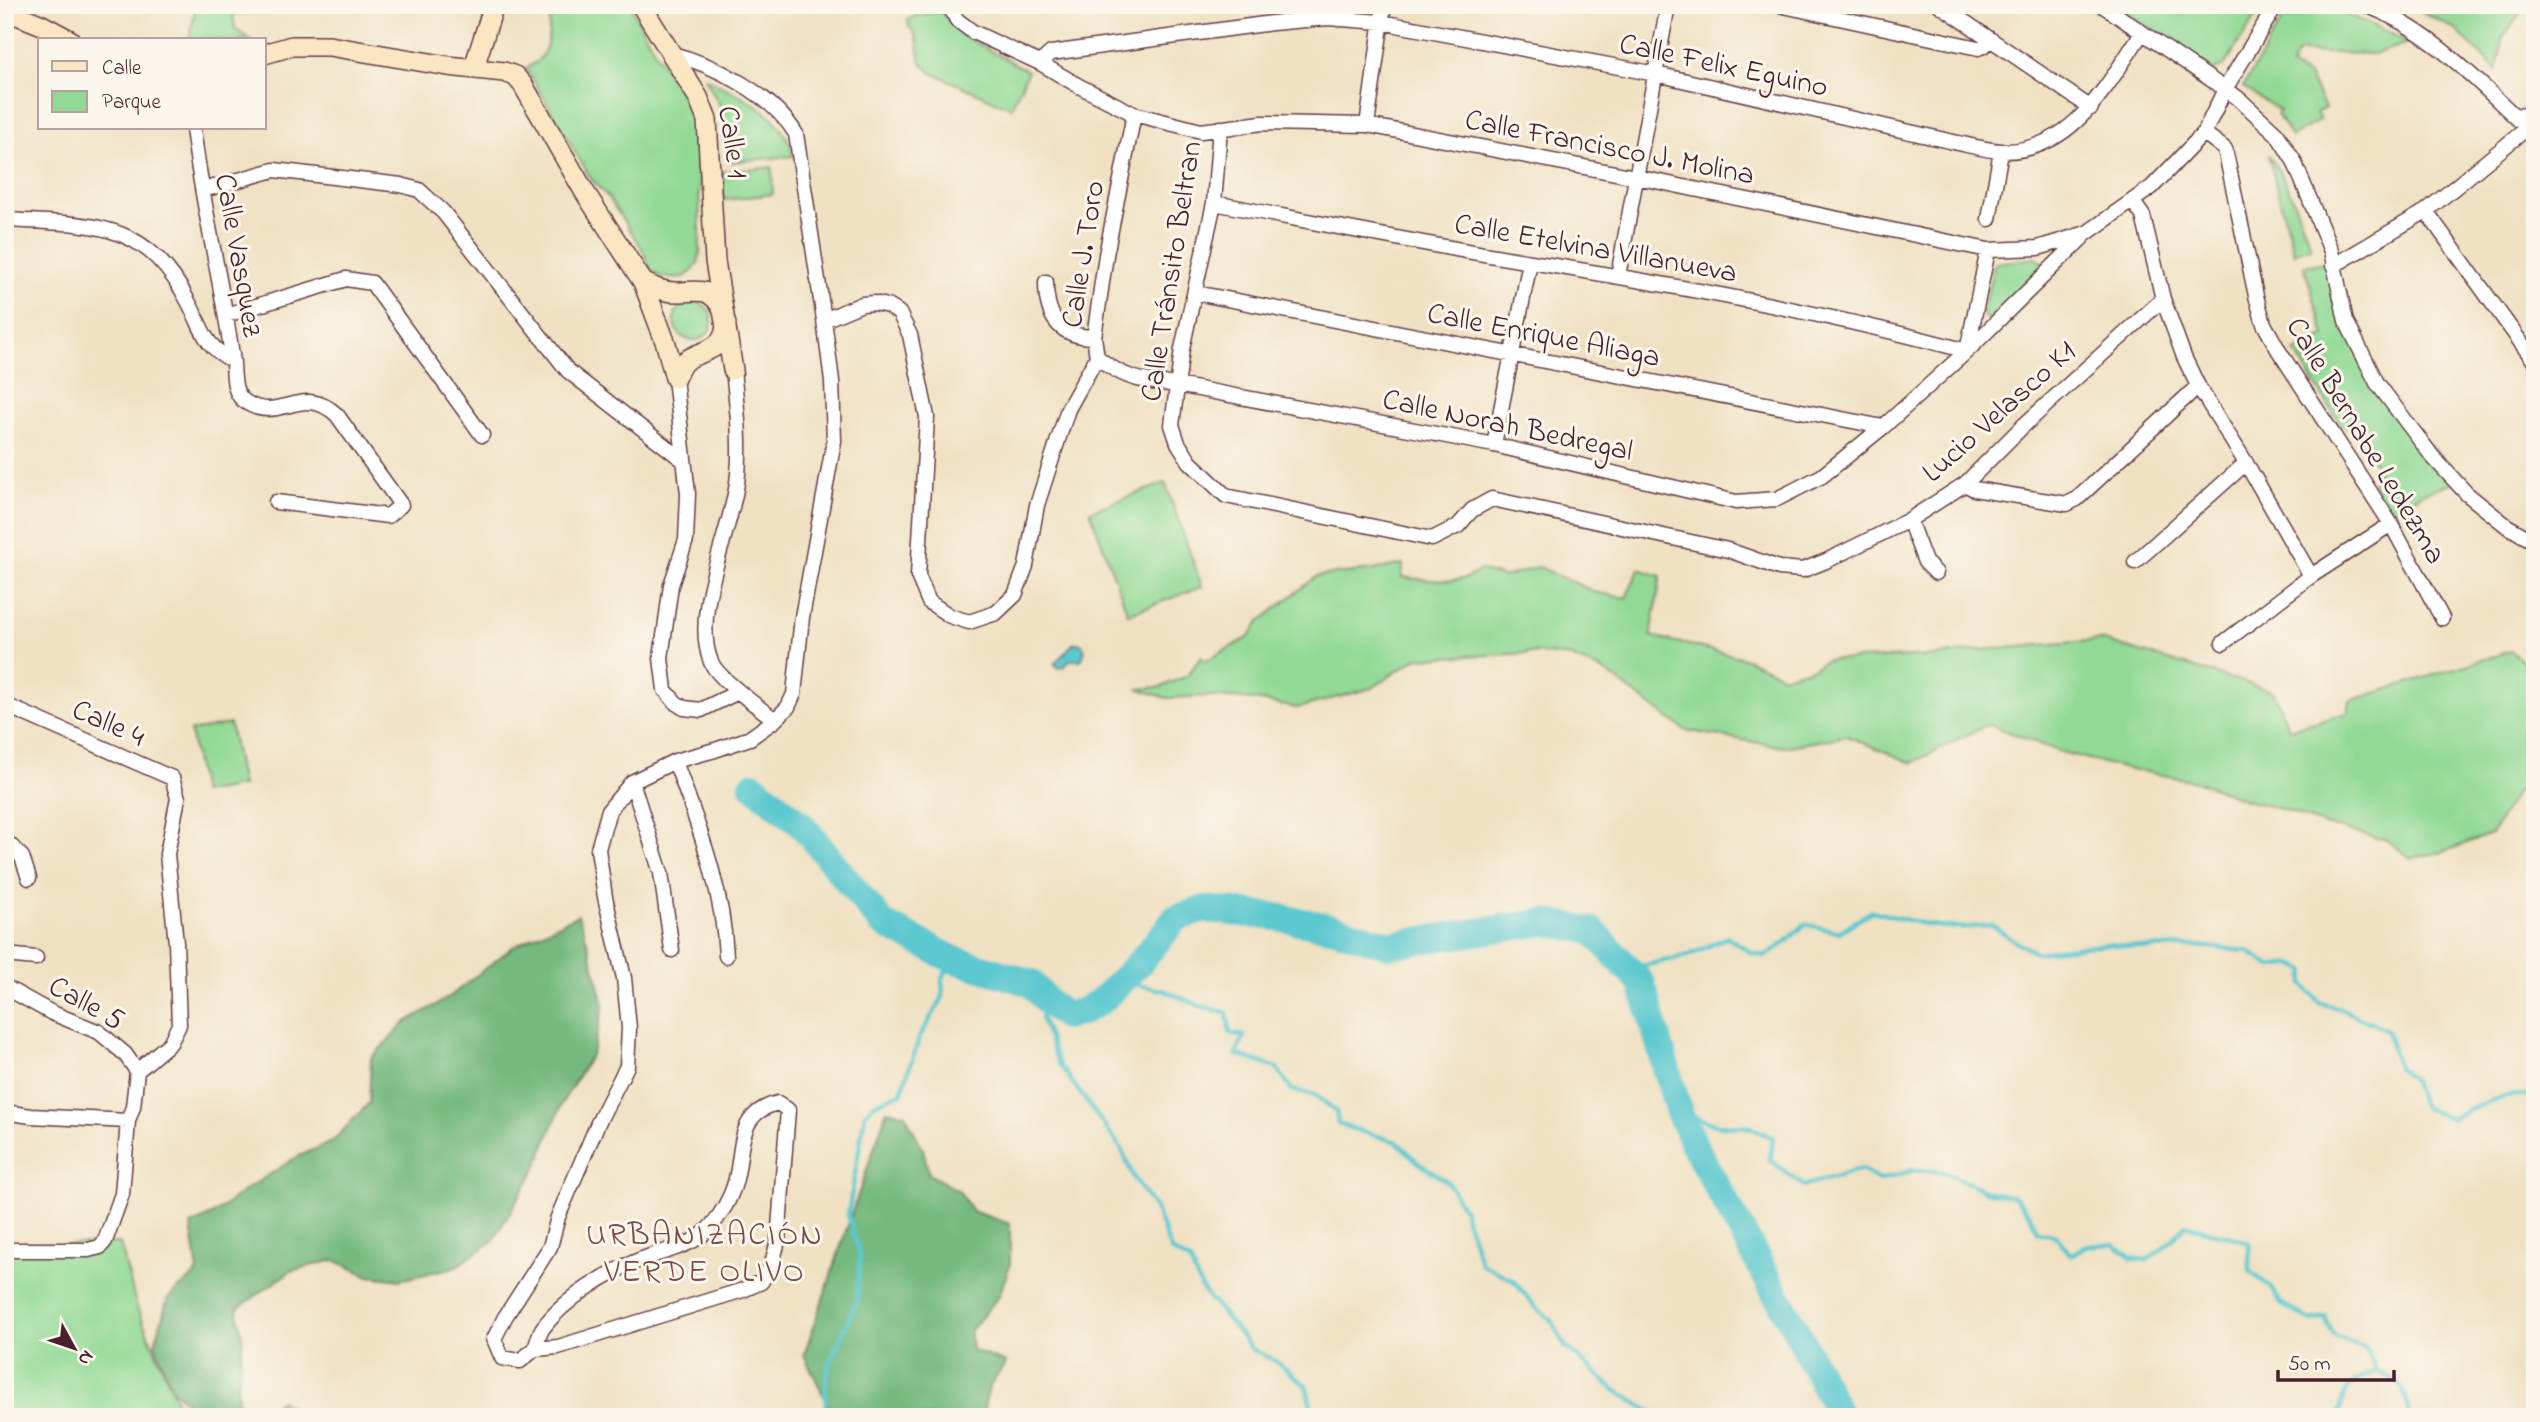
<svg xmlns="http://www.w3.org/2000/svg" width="2540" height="1422" viewBox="0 0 2540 1422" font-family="'Indie Flower',sans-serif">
<rect width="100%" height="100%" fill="#fbf7ec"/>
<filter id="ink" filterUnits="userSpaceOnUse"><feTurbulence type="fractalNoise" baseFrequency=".0143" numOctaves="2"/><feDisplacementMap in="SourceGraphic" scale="14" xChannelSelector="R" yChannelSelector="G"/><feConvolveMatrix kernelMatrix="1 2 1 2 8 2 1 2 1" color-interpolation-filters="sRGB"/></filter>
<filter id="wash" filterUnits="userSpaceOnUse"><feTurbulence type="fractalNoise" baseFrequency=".00686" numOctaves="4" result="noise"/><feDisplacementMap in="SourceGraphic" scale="28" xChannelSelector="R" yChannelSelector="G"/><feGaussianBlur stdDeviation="1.57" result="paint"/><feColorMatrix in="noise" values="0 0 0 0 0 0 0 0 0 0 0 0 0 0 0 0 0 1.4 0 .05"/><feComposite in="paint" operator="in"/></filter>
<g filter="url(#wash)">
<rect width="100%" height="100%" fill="#f0e1c3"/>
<!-- green -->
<path fill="#91d994" stroke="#6e7c60" stroke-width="2" d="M193,5H257L247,13H233L235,29L251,40H189L195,10Z
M550,5H630L655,52L692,111L696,130L699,167L700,253L698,263L691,272L684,277L672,278L660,276L650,268L643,250L608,197L591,179L526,68C553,57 549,30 550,5Z
M2134,5H2263L2224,66L2212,71L2123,10L2134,9Z
M2296,5C2334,5 2375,25 2408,43L2374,54L2299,52L2293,59L2291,67L2308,76L2325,108L2316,113L2320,120L2291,137L2277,114L2280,111L2243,87L2283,18Z
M2410,5H2526L2502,39L2497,71L2455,29Z
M941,12L962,35L1028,71L1011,108L932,73L921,62C918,49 920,36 909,27L908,20L917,15Z
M705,78C712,80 718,85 725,88C757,103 784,119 794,156L729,162L723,111Z
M2268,155C2289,181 2299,216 2311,247L2294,253Z
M772,167L773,194L724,200L723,172Z
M2035,258L2042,262L2043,266L2040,271L1989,319L1985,318L1982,312L1995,263Z
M2326,262L2345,328L2391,403L2461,480L2425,492L2390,512L2372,482L2378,471L2374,469L2375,461L2370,459L2372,450L2360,433L2341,425L2295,352L2325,335L2304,266Z
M674 321a19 19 0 1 1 38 0a19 19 0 1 1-38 0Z
M1165,483L1202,587L1128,614L1090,511Z
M1403,564L1402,577C1414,579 1455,583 1465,578C1471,576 1476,573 1481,570L1503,577L1539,567L1597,593L1626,598L1639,569L1661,576L1651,636L1744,658L1783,676L1813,668L1826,660L1939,656L1981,650L2100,640L2273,691L2289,729L2348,713L2350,701L2510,651L2525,662L2535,661V773L2515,794L2491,834L2443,852L2411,858L2386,840L2321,824L2289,811L2246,800L2196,781L2119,767L2061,752L1988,724L1912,763L1847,736L1784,747L1685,730L1604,671L1571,657L1537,653L1417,658L1372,688L1297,708L1255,700L1208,696L1167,698L1138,689L1161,687L1187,676L1201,657L1205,661L1248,638L1260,621L1317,576L1374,570Z
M230,724L242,786L202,793L190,731Z
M120,1243L137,1308L183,1417H5V1247Z"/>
<!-- forest -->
<path fill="#74b97e" stroke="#5f6c54" stroke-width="2" d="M578,915L589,947L604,1005L592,1053L562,1103L535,1170L493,1241L455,1267L400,1280L369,1276L334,1260L291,1271L237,1309L243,1339L237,1391L240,1417H201L172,1389L155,1344L168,1298L198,1272L191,1225L214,1214L245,1190L297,1157L332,1142L369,1103L371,1058L406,1022L448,998L514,946Z
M887,1110L905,1114L923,1149L929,1174L959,1191L972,1211L1010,1224V1265L999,1296L970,1331L972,1350L1006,1363L989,1387L982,1417H834L804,1355Z
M281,1400L304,1417H256Z"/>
<!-- water -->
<path fill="#5bc8cf" stroke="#52747d" stroke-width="2" d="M1074,643L1082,644C1086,650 1085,654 1081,660H1069L1065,666L1059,668L1054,664Z"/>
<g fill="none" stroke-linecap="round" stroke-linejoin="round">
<!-- stream -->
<path stroke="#5bc8cf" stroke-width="4.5" d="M1629,969L1690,955L1727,937L1752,953L1765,956L1785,943L1805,924L1839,932L1872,911C1917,923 1945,932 1992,925L2019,944L2038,953L2059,949L2108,944L2147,948L2196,946L2248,951L2272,967L2293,964L2305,970L2303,984L2320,1003L2339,1008L2387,1030L2397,1066L2412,1080L2423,1107L2451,1119C2478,1106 2504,1091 2535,1096
M1121,981L1166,991L1200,1006L1227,1013L1230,1033L1244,1036L1236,1054L1277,1068L1292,1090L1315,1095L1336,1111L1338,1124L1397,1142L1419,1163L1448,1182L1463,1209L1481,1264L1513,1280L1535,1307L1551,1320L1565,1346L1615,1390L1646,1409L1667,1417
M1048,1002L1041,1017L1058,1063L1121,1148L1134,1178L1156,1210L1171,1251L1190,1261L1201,1288L1253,1350L1274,1360L1306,1385L1314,1417
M1679,1112L1717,1125L1749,1127L1773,1138L1770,1160L1804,1186L1861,1169L1879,1180L1914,1170L1945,1172L1986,1191L2015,1197L2030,1216L2038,1232L2056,1236L2071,1255L2085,1246L2114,1244L2131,1258L2147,1260L2171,1242L2185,1225C2207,1232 2228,1234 2249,1243L2250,1271L2270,1287L2281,1303L2311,1321L2325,1317L2334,1336L2366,1348L2376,1371C2401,1381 2407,1389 2409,1417
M826,1417L825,1389L829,1365L857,1300L860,1256L848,1215L865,1114L874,1104L901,1093L920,1036L943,997L942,980L952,959
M2338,1417C2347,1384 2345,1386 2376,1371"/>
<!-- river -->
<path stroke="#5bc8cf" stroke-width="28" d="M753,785L802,825L882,923L952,959L1031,983L1048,1002L1065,1016L1082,1012L1101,1001L1141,961L1176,918L1205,909L1277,917L1335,928L1388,945L1546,922L1593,931L1642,984L1679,1112L1695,1147L1796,1330L1840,1417"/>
</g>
</g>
<g filter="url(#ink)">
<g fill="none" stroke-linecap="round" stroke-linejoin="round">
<defs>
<path id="minor" d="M949,5L957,20L973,32L1040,63L1079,86L1134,114L1201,131L1262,123L1367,125L1636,177L1988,250L2038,248L2087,233L2152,187L2204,133L2225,89L2276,5
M1779,5L1978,48L1984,46L1989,39
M1940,5L2091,108
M2102,5L2238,98L2277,134L2294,161L2331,251L2346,321L2377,383L2432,456L2467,494L2507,526L2535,542
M2366,5C2434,31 2482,87 2535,135
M669,53C713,64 772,94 796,134L824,320
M1040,63L1051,53L1272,23L1328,18L1381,22L1656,74L1958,143C1972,146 1987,150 2001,151C2073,153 2107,84 2142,33
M1134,114L1106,255L1094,337L1097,357C1125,380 1143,381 1177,385L1494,445L1736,502L1777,499L1822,476L1883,427L1967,351L2084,236
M2514,115L2535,116
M1367,125L1384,5
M193,128C202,204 221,279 232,355C235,372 230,393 247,403C280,423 303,383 337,415L401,505L388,516L276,502
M1220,128L1214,203L1182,349L1172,425L1178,443L1190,462L1226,496L1432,539L1458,526L1472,510L1492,499L1728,550L1779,568L1803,570L1826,561L1909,520L1965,484L2022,427L2163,299
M2204,133L2225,149L2256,296L2264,324L2279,351L2391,524L2442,618
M203,190L274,170L401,185L419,190L443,212L568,371L683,460
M2133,202L2143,216L2163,299L2184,357L2198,386L2246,463L2311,576
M1214,203C1319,223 1425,245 1531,262C1677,286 1824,312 1967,351
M2426,211L2535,362
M1989,219L2001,151
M5,220C89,225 145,217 189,303C204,331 203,345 233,361
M2333,266L2426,211L2520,134L2526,127
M1618,276L1668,5
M1046,282C1046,315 1058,337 1094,337
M1196,293L1883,427
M226,315L346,279L372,283L482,435
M1967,351L1988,250
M733,370C737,407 742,446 737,483C730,535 691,613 711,662C718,679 760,708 775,720
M675,378L688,494L686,540L671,585L661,658L665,690L676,703L684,708L701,710L738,692
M1494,445L1530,262
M1965,484L1974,489L2067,504L2077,499L2198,386
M1909,520L1925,562L1936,573
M2135,562L2246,463
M2223,643L2311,576L2391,524
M5,705L172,778L178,798L167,854L176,943L179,1025L170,1043L137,1071L133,1107L128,1121L122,1194L105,1241L100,1247L88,1250H5
M675,761C698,825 723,887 726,956
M632,782L661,873L672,950
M5,840L22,857L29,878
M5,955L36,958
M5,987L52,1013L99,1032L125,1054L137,1071
M5,1112L31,1116L128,1121
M535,1349C537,1343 539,1335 542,1329C563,1300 609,1271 642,1259C661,1252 686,1247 702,1235C716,1223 728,1204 734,1186C745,1154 733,1114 778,1103L788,1110L778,1241L771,1267L761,1282L743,1290L558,1347L535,1349L520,1361L502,1358L494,1339L505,1317L550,1247L558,1217L598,1123L627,1066L629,1028L624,978L605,897L598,849L609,810L632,782L675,761L715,750L750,738L775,720L788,707L794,694L802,617L834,441L832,381L824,320L862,304L874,303L888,306L899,313L910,335L927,417L918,576L929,602L950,616L969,622L996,613L1015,595L1026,566L1037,505L1068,409L1097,357"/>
<path id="secondary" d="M641,5L698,97L707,120L715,261L733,370
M5,10L42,25L70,40
M264,54L292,46H329L448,66L504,72L515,76L523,85L584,191L643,282L666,344L675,378
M474,67L494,5
M643,282C653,287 663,292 675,292C699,292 708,285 723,309
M675,378C678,372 680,366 684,362C701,348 724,354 726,324"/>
</defs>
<!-- minor casing -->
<use href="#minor" stroke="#633c42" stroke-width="17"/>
<!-- secondary casing -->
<use href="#secondary" stroke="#633c42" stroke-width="22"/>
<!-- minor -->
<use href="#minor" stroke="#fff" stroke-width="14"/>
<!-- secondary -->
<use href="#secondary" stroke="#fbe6c4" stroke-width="19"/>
</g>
</g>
<g text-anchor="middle" stroke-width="6" stroke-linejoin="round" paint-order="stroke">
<!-- street labels -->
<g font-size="30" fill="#4a1f2b" stroke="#fbf7ec">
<text transform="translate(1724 64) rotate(12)" y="10">Calle Felix Eguino</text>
<text transform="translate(734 142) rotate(82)" y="10">Calle 1</text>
<text transform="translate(1610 146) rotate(11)" y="10">Calle Francisco J. Molina</text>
<text transform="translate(1596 247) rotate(10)" y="10">Calle Etelvina Villanueva</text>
<text transform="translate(1082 254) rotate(-81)" y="10">Calle J. Toro</text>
<text transform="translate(240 255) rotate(80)" y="10">Calle Vasquez</text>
<text transform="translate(1170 271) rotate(-81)" y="10">Calle Tránsito Beltran</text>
<text transform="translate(1544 334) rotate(11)" y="10">Calle Enrique Aliaga</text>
<text transform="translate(1998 411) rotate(-42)" y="10">Lucio Velasco K1</text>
<text transform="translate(1508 424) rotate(12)" y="10">Calle Norah Bedregal</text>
<text transform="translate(2367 440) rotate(59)" y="10">Calle Bernabe Ledezma</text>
<text transform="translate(109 722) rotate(24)" y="10">Calle 4</text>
<text transform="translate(87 1002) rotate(29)" y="10">Calle 5</text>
</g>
<!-- neighbourhood labels -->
<g font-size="32" letter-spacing="2" fill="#7b4846" stroke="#fbf7ec">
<text x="705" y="1244">URBANIZACIÓN<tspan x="705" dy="37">VERDE OLIVO</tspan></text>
</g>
</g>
<!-- margin -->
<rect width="2540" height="1422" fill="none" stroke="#fbf7ec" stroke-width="28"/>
<!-- legend -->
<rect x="38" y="38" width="228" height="91" fill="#fbf7ec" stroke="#b4a19f" stroke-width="2"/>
<rect x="52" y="61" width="35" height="10" fill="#fbe6c4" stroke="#b4a19f" stroke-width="2"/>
<text x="102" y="74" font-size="21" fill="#4a1f2b">Calle</text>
<rect x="52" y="91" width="35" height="21" fill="#91d994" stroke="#b4a19f" stroke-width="2"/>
<text x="102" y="108" font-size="21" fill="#4a1f2b">Parque</text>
<!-- north arrow -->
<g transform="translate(74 1348) rotate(130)" stroke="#fbf7ec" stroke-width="5" paint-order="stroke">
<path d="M0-5L12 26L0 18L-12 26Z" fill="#4a1f2b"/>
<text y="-10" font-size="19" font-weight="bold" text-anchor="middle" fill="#4a1f2b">N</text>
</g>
<!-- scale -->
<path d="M2278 1370v10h116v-10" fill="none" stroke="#4a1f2b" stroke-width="3.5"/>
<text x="2288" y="1370" font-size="21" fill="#4a1f2b" stroke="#fbf7ec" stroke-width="5" paint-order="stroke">50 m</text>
</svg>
